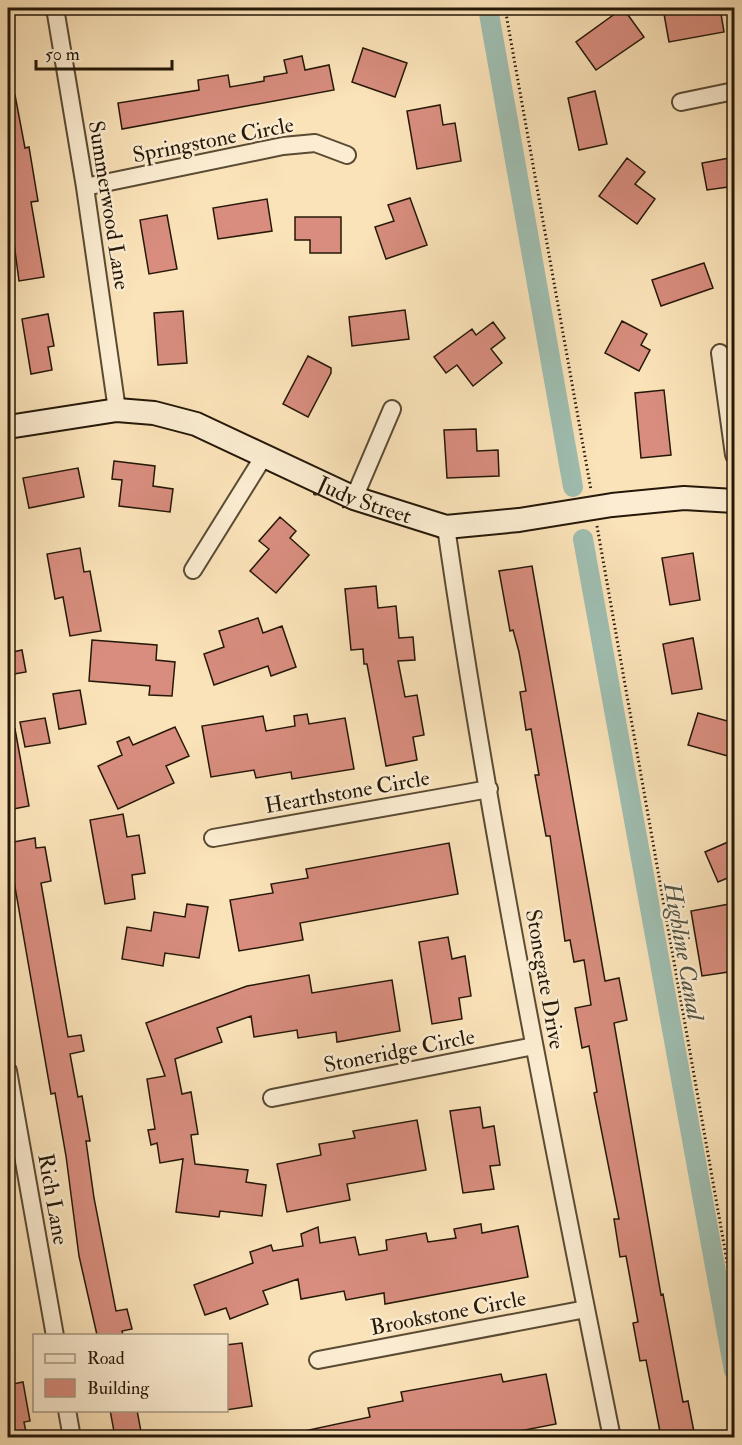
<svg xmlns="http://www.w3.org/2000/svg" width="742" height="1445" viewBox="0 0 742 1445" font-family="'IM FELL Double Pica',serif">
<rect width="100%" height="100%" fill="#fbe3b9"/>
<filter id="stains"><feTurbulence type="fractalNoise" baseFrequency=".00333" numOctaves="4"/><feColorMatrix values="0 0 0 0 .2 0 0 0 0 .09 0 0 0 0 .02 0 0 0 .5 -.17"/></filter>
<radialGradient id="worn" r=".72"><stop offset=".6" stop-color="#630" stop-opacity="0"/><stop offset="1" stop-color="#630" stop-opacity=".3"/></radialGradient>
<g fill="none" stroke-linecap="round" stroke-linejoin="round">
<!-- canal -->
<path stroke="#9fbeb1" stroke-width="20" d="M488,8L573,487
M583,539L734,1371"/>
</g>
<!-- building -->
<path fill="#d88d7e" stroke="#251808" stroke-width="1.5" d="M623,8L644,37L596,70L576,42Z
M701,8H720L724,32L669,42L664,14Z
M363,48L407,63L395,97L352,82Z
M302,56L305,70L329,65L334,90L122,129L118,103L199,90L198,80L228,75L230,87L264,81V77L287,73L284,60Z
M595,91L607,144L579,150L568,98Z
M8,95H15L25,148L29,147L38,201L31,202L44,277L19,281L8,198Z
M440,105L443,125L455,123L461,161L417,169L407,111Z
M735,157V186L707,190L702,163Z
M627,158L645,172L635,184L655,199L637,224L599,196Z
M410,198L427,245L386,259L375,227L394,221L388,205Z
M267,199L272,231L218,239L213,208Z
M167,215L177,269L149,274L140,220Z
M295,217H341V253H310V240H295Z
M704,263L713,288L661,306L652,280Z
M405,310L409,339L352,346L349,317Z
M183,311L187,363L158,365L154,313Z
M48,314L54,346L48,347L52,370L31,374L22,319Z
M622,321L647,334L641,345L650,350L639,371L605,353Z
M493,322L505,338L491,349L502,363L473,386L457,365L446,373L434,357L472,329L476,335Z
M308,356L331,368V373L308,417L283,404Z
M664,390L671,455L641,458L635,393Z
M476,429L477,451L498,450L499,476L447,478L444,430Z
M114,461L155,466L153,486L173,489L170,512L119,506L122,480L112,479Z
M78,468L84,497L29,508L23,478Z
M280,517L296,531L290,538L309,555L276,593L250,571L269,549L259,541Z
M80,548L84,572L90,571L101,631L70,636L63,597L55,599L47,554Z
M693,553L700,600L670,605L662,558Z
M532,566L605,981L619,978L627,1020L614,1023L661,1295L663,1294L683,1402L688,1401L695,1437H661L646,1360L640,1361L633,1323L638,1322L626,1256L620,1257L614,1219H619L594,1093L597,1092L589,1046L582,1048L575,1008L591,1005L584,960L574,962L570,940L565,941L550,836H546L535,775H539L531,729L526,730L520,692L526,691L519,652L513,630L510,631L499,571Z
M376,586L378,608L396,606L399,638L413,637L415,660L398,661L405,697L417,695L424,735L413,737L417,760L386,766L367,664H364L363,649L351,650L345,589Z
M258,618L263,633L282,626L296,667L271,676L268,666L214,685L204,654L224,647L219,631Z
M693,638L702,689L672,694L663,644Z
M92,640L157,645L156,660L175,662L172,696L149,695L150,686L89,681Z
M22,650L26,672L8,675V653Z
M80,690L86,724L59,729L53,694Z
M698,713L735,723V758L688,745Z
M307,714L309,724L345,718L354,769L292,779L291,772L256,778L254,770L211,777L202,726L263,716L266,731L295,726L294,716Z
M45,718L50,743L25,747L20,722Z
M175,727L189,756L166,766L174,783L118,809L98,766L122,755L117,742L129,737L133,745Z
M8,729H15L29,806L8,810Z
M123,814L127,837L139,835L145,873L132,875L135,899L105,904L90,820Z
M35,838L36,848L45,847L51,881L41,883L68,1037L81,1035L84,1051L70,1054L78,1097L82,1096L90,1141H86L94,1198L116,1311L127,1309L132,1329L122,1331L123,1335H97L79,1256L66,1156L55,1093L51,1094L8,847V843Z
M735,839V875L718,882L705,852Z
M449,843L458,894L300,923L303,940L239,951L230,900L273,893L271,884L308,878L306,869Z
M735,903V971L702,976L691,911Z
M187,904L208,907L199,958L165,953L163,966L122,959L127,927L151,931L154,912L185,917Z
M448,937L452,959L465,956L471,996L459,998L462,1019L432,1024L419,942Z
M309,975L312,993L392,980L400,1031L337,1042L336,1032L298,1038L297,1030L254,1037L251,1016L217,1028L222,1042L175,1059L182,1094L191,1092L198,1134L191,1135L195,1164L248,1170L246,1182L266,1185L262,1216L220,1211L219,1217L176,1212L183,1159L160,1163L157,1143L151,1145L148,1130L155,1129L147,1079L165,1076L146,1023L247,986Z
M480,1107L483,1128L494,1126L500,1165L490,1166L494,1189L463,1193L450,1111Z
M417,1120L426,1170L347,1184L350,1200L287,1212L277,1164L321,1155L319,1144L355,1138L353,1131Z
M481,1224L482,1233L518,1226L528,1277L385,1304L384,1293L346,1300L344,1291L301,1299L298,1279L263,1291L268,1304L230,1319L226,1308L205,1315L194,1285L253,1263L250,1252L271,1245L273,1251L303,1246L301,1234L318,1227L320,1243L355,1237L359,1255L387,1250L386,1240L426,1233L428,1242L456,1238L454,1229Z
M242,1343L252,1406L226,1410V1345Z
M501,1374L503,1382L546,1374L556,1424L489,1437H305L304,1431L370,1417L368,1408L403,1401L401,1392Z
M23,1382L30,1421L24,1422L27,1437H8V1385Z
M110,1410H137L142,1437H115Z"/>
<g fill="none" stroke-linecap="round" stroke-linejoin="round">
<defs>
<path id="street" d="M55,8L85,187L117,410
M681,102L734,91
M85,187L283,146L315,143L347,155
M720,353L734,455
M354,498L392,409
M446,527C490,832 551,1135 612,1438
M193,570L264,456
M213,838L489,789
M8,1071L55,1336
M272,1098L534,1046
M318,1360L586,1309
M67,1410L72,1438"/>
<g id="secondary">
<path id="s1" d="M8,427L117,410L154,413L196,424L354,498L446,527L519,520L612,505L684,498L734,501"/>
</g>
</defs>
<!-- street casing -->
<use href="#street" stroke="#5a4b34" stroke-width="20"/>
<!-- secondary casing -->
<use href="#secondary" stroke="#251808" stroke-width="26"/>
<!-- path -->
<path stroke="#251808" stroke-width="3" stroke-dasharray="1.5 3" stroke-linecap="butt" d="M505,8L591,490
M597,526L734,1301"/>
<!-- street -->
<use href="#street" stroke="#fcedd2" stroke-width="16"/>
<!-- secondary -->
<use href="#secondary" stroke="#fcedd2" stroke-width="22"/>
</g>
<g text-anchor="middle" stroke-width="5" stroke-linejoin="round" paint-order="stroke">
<!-- street labels -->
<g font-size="22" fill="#251808" stroke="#fcedd2">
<text transform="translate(213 139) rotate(-11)" y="8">Springstone Circle</text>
<text transform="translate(110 205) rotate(81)" y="8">Summerwood Lane</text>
<text dy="8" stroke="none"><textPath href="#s1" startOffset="376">Judy Street</textPath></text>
<text transform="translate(347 791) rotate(-10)" y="8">Hearthstone Circle</text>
<text transform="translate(546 979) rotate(80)" y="8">Stonegate Drive</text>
<text transform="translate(399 1050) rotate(-11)" y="8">Stoneridge Circle</text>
<text transform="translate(54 1199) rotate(80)" y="8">Rich Lane</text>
<text transform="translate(448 1312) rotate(-11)" y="8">Brookstone Circle</text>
</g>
<!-- water labels -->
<g font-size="24" font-style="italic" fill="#505243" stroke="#fcedd2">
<text transform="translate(684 951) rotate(80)" y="8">Highline Canal</text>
</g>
</g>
<!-- margin -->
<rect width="742" height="1445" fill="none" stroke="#fbe3b9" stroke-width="30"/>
<rect x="9" y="9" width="724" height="1427" fill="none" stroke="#251808" stroke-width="3"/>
<rect x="15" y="15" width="712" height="1415" fill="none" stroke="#251808" stroke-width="1.5"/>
<!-- legend -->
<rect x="33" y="1334" width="195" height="78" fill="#fcedd2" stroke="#a69881" stroke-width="1.5"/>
<rect x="45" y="1354" width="30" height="9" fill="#fcedd2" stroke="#a69881" stroke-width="1.5"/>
<text x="87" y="1364" font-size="18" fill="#251808">Road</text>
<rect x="45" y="1379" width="30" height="18" fill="#d88d7e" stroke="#a69881" stroke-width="1.5"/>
<text x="87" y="1394" font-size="18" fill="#251808">Building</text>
<!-- scale -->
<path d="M36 60v9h136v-9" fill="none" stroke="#251808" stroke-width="3"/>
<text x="45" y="60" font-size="18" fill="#251808" stroke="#fcedd2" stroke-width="4.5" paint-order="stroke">50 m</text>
<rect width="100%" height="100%" filter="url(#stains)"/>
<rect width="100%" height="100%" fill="url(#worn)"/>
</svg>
